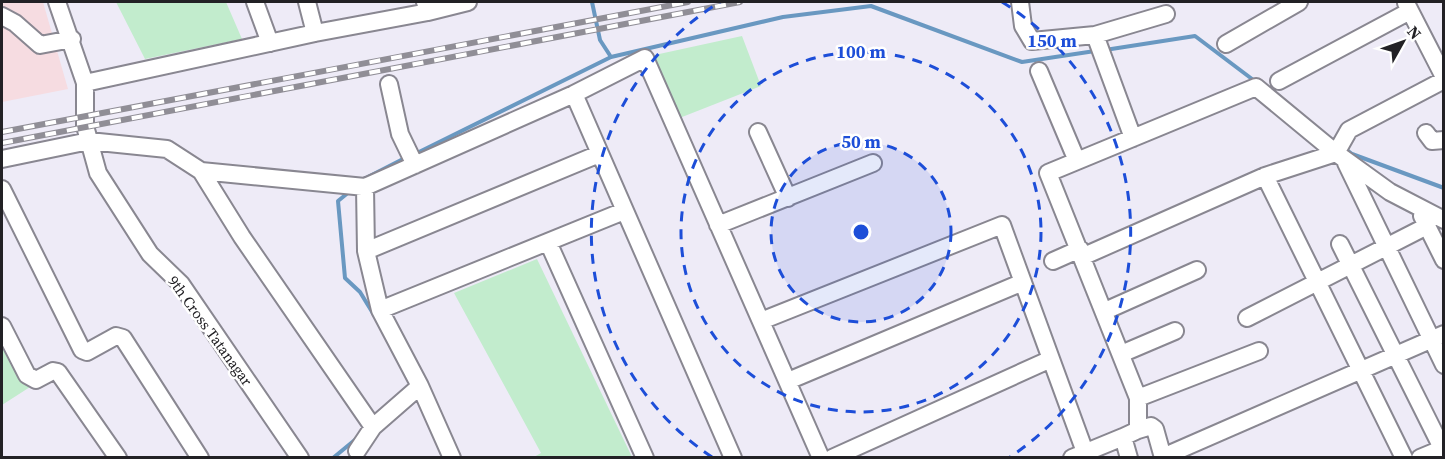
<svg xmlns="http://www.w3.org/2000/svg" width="1445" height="459" viewBox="0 0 1445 459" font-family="'Source Serif 4',serif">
<rect width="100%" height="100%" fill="#eeebf7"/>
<!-- education -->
<path fill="#f6dce1" d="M2,2H43L68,89L2,102Z"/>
<!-- green -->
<path fill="#c2eccd" d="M116,2H226L242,39L145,59Z
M742,36L761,86L677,119L650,56Z
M537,259L632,457H534L541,453L454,293Z
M2,333L30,387L2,405Z"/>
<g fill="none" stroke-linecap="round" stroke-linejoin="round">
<!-- stream -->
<path stroke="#6998c1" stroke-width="4" d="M592,2L600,40L611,57
M1105,50L1195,36L1256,82
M1343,147L1352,154L1444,188
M415,154L611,57L783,17L871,6L1022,62L1095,51
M364,179L405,158
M349,192L338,201L345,278L360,292L374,315
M333,458L356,439"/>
<defs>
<path id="minor" d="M57,2L85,83V126L98,173L150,254L181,284L300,458
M255,2L270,43
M307,2L315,33
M425,2L428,12L468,2
M1020,2L1023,26L1032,41L1095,35L1133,138
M1406,3L1444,77
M2,16L15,23L40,45L72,39
M1095,35L1166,14
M1226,44L1299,2
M1039,71L1077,161
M1279,81L1410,11
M85,83L315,33L428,12
M389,84L400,134L415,165
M758,132L788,198
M1426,133L1432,141L1444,140
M2,159L89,141L167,149L201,171L242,237L373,427L357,451
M1346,163L1444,365
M201,171L365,187L574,94
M1265,176L1404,458
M365,187L366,251L380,310L420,386L373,427
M2,189L82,350L87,352L116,336L123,338L200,458
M1422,216L1444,260
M718,225L873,163
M548,242L645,458
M1340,244L1442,448
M366,251L599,154
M1084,256L1265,176L1336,153L1349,130L1444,80
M1053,261L1080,249
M380,310L624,211
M1105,311L1197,270
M1247,318L1427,226
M761,321L1002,225L1085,452
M2,326L27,375L36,380L53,371L58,372L118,458
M1121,354L1175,331
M788,381L1023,282
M420,386L452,458
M1138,398L1259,351
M1138,430L1151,426L1155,429L1162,454L1165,456L1444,334
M733,458L574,94L645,58L821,458
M832,458L1051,359
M1072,458L1123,437
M1129,458L1123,437L1138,430V398L1048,173L1256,87L1336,153L1390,192L1444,220
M1420,458L1444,448"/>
</defs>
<!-- minor casing -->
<use href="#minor" stroke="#898791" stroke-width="20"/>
<!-- minor -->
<use href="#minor" stroke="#fff" stroke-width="16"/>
<defs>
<path id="rail" d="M2,132L688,2
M2,143L740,2"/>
</defs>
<!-- rail casing -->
<use href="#rail" stroke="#908e96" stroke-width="6"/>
<!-- rail -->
<use href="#rail" stroke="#fff" stroke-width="4" stroke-dasharray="11" stroke-linecap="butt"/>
</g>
<!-- distance rings -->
<circle cx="861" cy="232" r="90" fill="#1d4ed8" fill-opacity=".12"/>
<g fill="none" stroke="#1d4ed8" stroke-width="3" stroke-dasharray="10 8">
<circle cx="861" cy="232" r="90"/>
<circle cx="861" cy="232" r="180"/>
<path d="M712 457A270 270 0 0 1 720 2M1002 2A270 270 0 0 1 1010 457"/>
</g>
<g text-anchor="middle" stroke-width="5" stroke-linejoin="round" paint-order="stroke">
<!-- street labels -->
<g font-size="15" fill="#222125" stroke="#fff">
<text transform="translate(210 331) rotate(54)" y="5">9th Cross Tatanagar</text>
</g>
</g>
<circle cx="861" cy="232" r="9" fill="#1d4ed8" stroke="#fff" stroke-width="3"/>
<g font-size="18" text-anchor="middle" font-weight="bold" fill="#1d4ed8" stroke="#fff" stroke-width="5" stroke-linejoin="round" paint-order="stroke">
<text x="1052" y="47">150 m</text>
<text x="861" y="58">100 m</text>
<text x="861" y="148">50 m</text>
</g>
<!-- border -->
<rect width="1445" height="459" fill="none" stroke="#222125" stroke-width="6"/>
<!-- north arrow -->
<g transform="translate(1403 42) rotate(50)" stroke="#ffffff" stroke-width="4.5" paint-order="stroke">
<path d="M0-4.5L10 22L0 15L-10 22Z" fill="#222125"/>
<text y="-9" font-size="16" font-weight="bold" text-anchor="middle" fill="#222125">N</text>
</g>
</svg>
